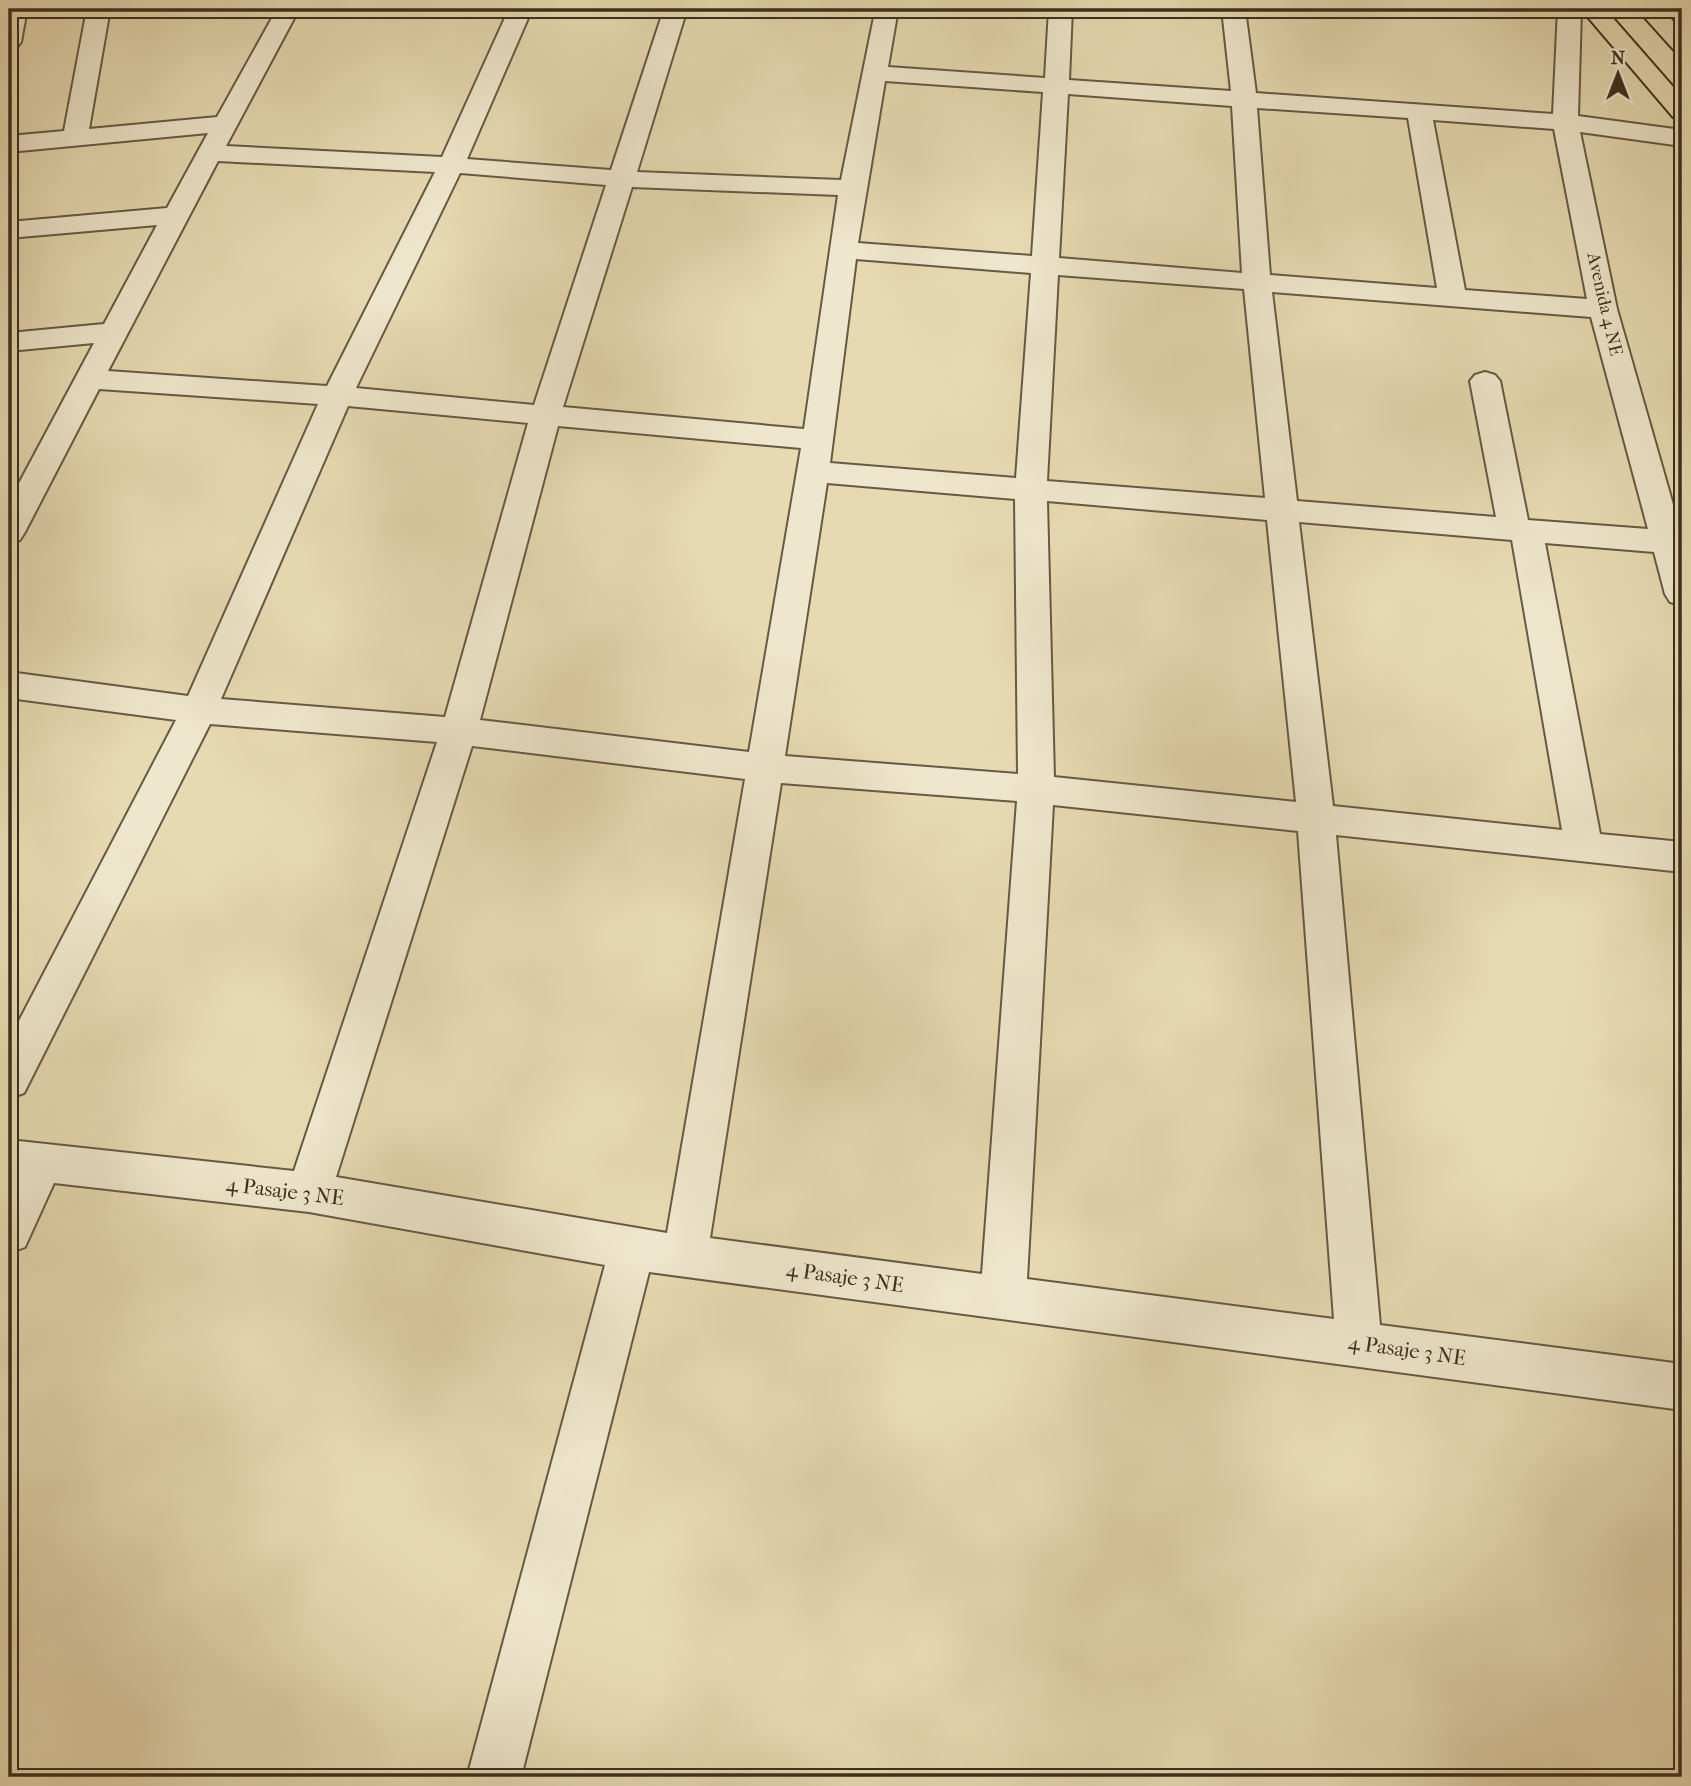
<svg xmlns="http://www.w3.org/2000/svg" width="1691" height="1786" viewBox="0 0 1691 1786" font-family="'IM FELL French Canon',serif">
<rect width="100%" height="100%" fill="#e7dab2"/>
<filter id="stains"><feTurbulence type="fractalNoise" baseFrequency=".00286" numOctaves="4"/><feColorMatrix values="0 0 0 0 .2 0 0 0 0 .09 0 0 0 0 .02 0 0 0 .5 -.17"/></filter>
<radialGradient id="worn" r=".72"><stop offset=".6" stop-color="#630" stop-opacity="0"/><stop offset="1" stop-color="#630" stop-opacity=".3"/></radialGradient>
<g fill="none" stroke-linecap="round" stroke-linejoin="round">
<defs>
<path id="minor" d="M9,9H27L21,42L17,47L9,49Z
M87,9H110L89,129L217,117L277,9H299L226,146L442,157L509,9H532L467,159L611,170L664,9H687L637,172L841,180L874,17L830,14L827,9H898L888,67L1045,78L1049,9H1072L1069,80L1231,91L1222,9H1245L1256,93L1553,114L1558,9H1581L1578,116L1682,130V146L1580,132L1617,309L1682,536V605L1670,602L1665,594L1654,552L1545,543L1600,834L1682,842V872L1336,835L1380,1325L1682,1364V1410L649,1272L521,1777H467L605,1265L309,1212L54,1183L25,1247L9,1253V1187L13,1179L9,1178V1140L294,1171L437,742L210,724L24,1093L9,1098V1040L176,720L9,698V672L188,696L318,404L99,389L25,532L20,540L9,543V502L94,343L9,351V333L104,324L157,225L9,238V222L167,208L208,133L9,152V136L64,131ZM885,81L1043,92L1032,256L858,243ZM1068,94L1232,106L1242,273L1059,258ZM1257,108L1408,118L1437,288L1270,275ZM1433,120L1554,129L1587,299L1465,290ZM218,161L435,172L327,386L108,371ZM460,173L606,185L534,405L356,388ZM632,187L838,195L804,429L563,407ZM856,259L1031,273L1016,478L830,463ZM1058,275L1244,289L1265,498L1047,481ZM1272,292L1591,317L1648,529L1528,520L1500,381L1495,375L1485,372L1475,375L1470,381L1496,517L1297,501ZM348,406L528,423L445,717L221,699ZM558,426L801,448L749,752L480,720ZM827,483L1015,499L1018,774L785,756ZM1047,501L1267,520L1296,802L1054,777ZM1299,522L1512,540L1562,830L1333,806ZM472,746L745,779L667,1233L336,1177ZM781,783L1017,801L982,1274L710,1238ZM1053,805L1298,831L1334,1319L1027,1279Z"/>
<path id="major" d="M1581,9H1605L1682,97V119L1673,117Z"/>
<path id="highway" d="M1637,9H1662L1682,31V52L1674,50Z"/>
</defs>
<!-- minor casing -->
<use href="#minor" stroke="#665a44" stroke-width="4"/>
<!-- major casing -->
<use href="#major" stroke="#3b2f1f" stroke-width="4"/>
<!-- highway casing -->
<use href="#highway" stroke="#3b2f1f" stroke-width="4"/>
<!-- minor -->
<use href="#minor" fill="#efe7cd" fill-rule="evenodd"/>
<!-- major -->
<use href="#major" fill="#e7dab2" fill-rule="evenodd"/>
<!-- highway -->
<use href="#highway" fill="#e7dab2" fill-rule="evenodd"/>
</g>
<g text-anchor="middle" stroke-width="5" stroke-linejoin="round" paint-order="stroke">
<!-- far-street labels -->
<g font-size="18" fill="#3b2f1f" stroke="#efe7cd">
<text transform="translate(1605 304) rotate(77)" y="6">Avenida 4 NE</text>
</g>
<!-- street labels -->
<g font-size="21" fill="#3b2f1f" stroke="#efe7cd">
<text transform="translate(285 1191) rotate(7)" y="7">4 Pasaje 3 NE</text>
<text transform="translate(845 1277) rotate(8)" y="7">4 Pasaje 3 NE</text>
<text transform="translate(1407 1350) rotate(8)" y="7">4 Pasaje 3 NE</text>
</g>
</g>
<!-- margin -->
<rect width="1691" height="1786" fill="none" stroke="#e7dab2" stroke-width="35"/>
<rect x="10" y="10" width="1670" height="1765" fill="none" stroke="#3b2f1f" stroke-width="3.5"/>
<rect x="18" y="18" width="1656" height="1751" fill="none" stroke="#3b2f1f" stroke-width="2"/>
<!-- north arrow -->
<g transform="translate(1618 74)" stroke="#efe7cd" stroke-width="5" paint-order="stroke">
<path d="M0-5L12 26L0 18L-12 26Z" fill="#3b2f1f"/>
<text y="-10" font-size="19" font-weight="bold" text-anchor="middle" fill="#3b2f1f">N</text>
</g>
<rect width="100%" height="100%" filter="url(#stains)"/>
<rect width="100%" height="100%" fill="url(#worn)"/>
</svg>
